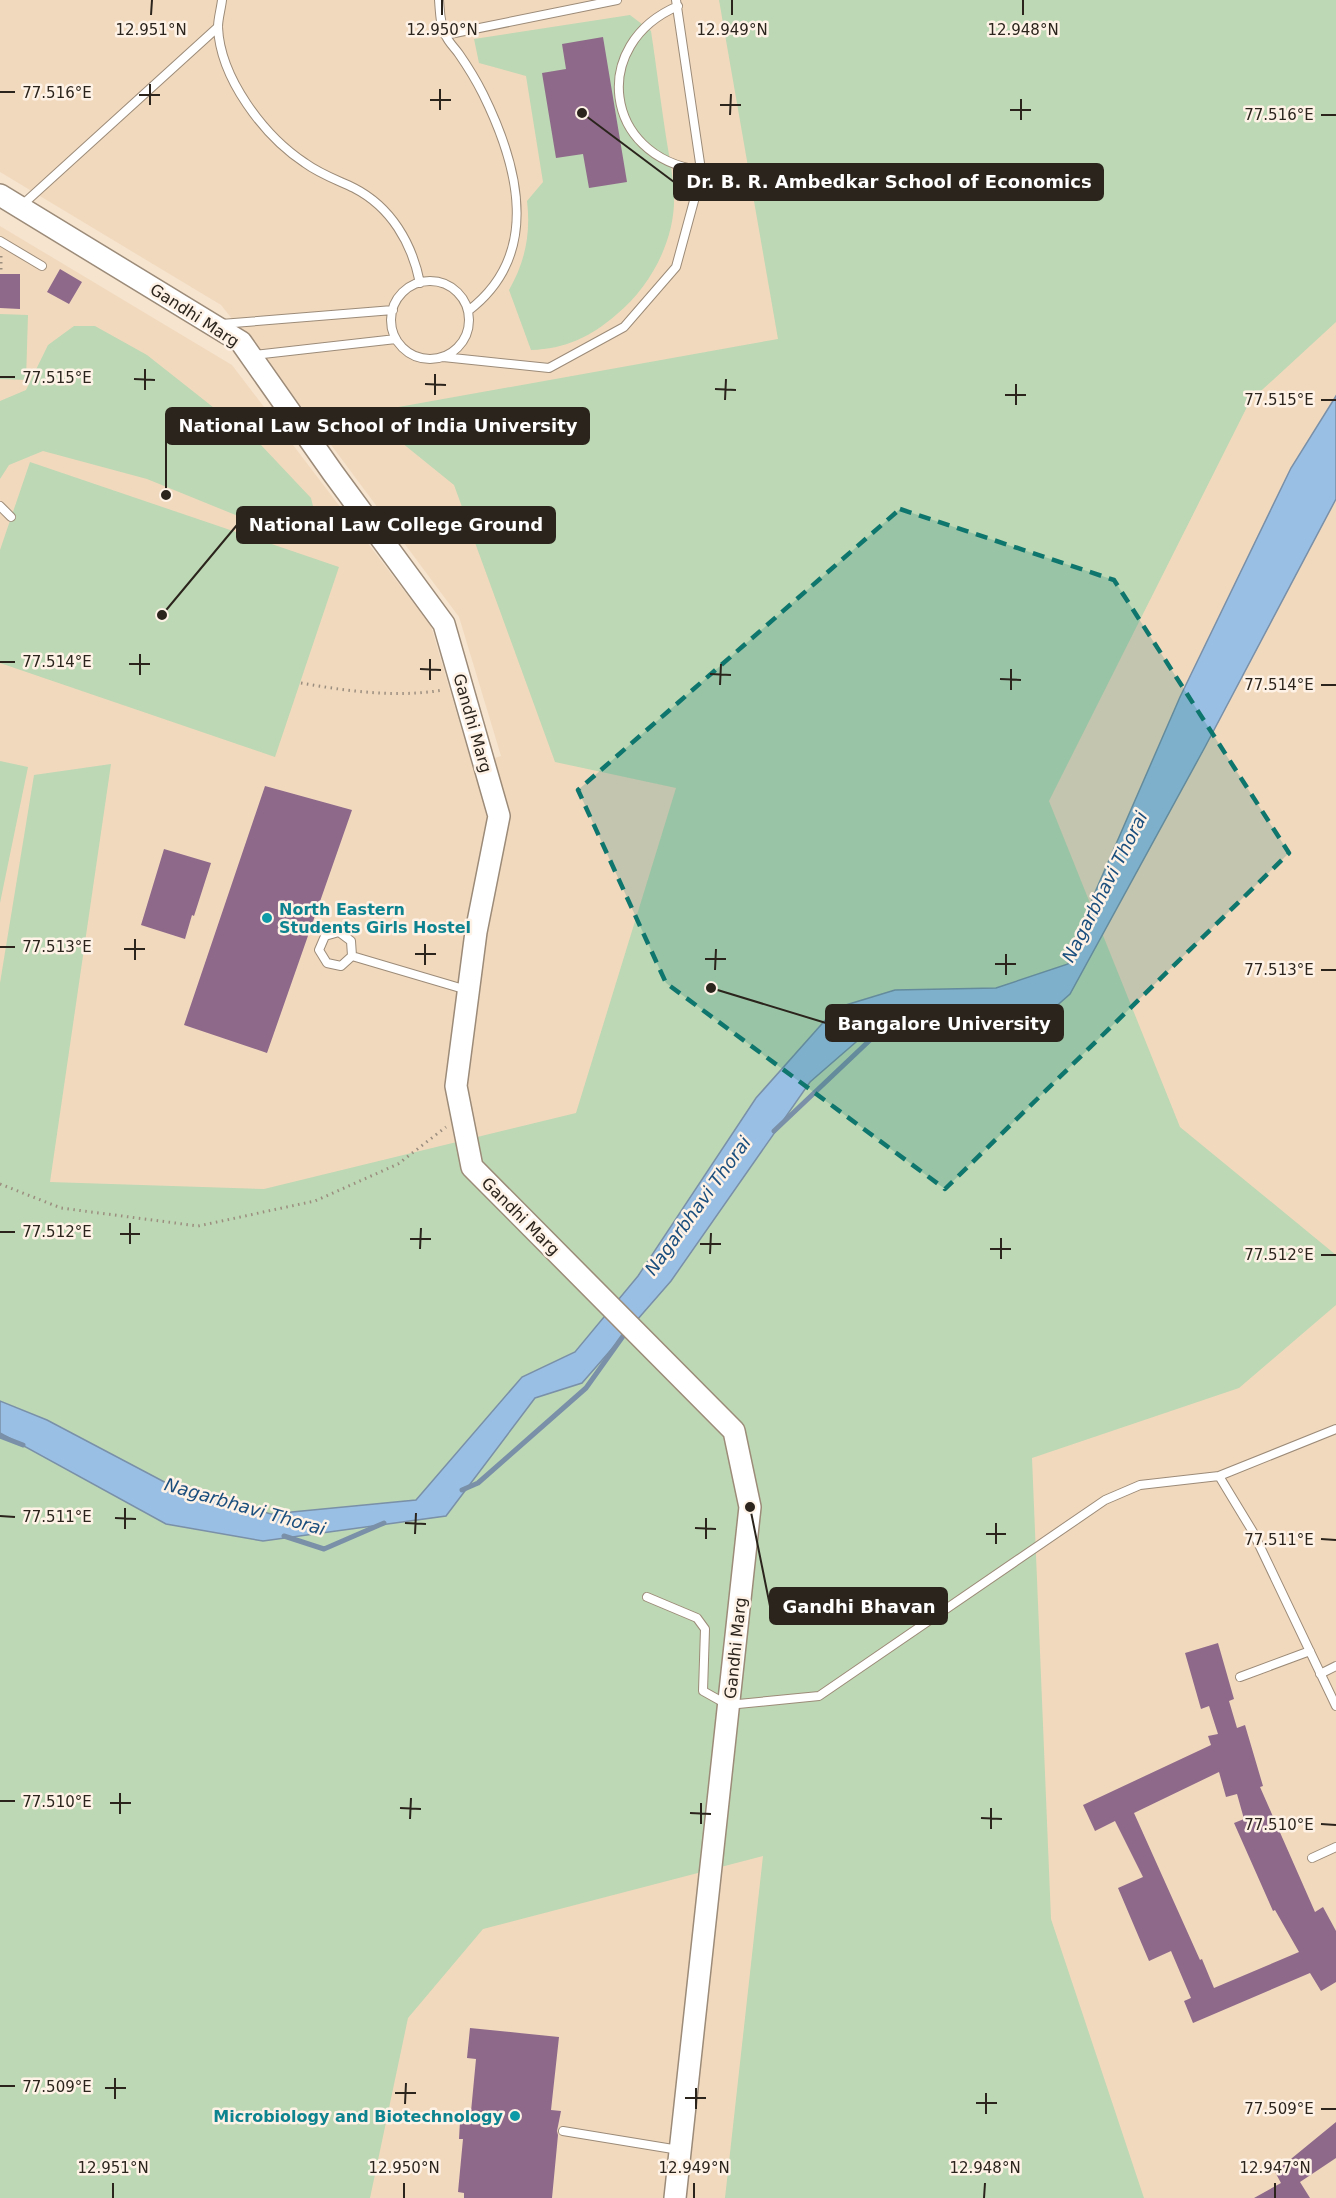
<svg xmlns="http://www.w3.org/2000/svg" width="1336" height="2198" viewBox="0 0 1336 2198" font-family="'DejaVu Sans',sans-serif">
<rect width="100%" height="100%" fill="#f6e4cf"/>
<!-- built -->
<path fill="#f1d9be" d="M0,0H1336V2198H0V226L232,365L431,626L472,765L501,756L459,617L317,426L221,305L0,172Z"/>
<!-- green -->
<path fill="#bdd8b4" d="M719,0H1336V322L1250,401L1049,801L1180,1127L1336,1255V1305L1239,1388L1032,1458L1051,1919L1144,2198H725L763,1856L483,1929L408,2018L370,2198H0V983L34,775L111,764L50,1182L264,1189L576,1113L676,788L555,762L454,485L365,413L778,339Z
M630,15L651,31C656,64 660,97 665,130C668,151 673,173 674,194C676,239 651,286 617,314C591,337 565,349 531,350L509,290C525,262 531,234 527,201L543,182L526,76L479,63L474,39Z
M0,314L28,315L26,380L0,379Z
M74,326H95L147,355L261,445L311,498L316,518L305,532L265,527L147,479L43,451L9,465L0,479V401L26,390L48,345Z
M30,462L339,567L275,757L0,663V550Z
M0,761L28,767L0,903Z"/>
<!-- water -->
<path fill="#9abfe4" stroke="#7990a8" stroke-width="1.5" d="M1336,396V499L1205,747L1070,994L1044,1017L886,1016L810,1082L671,1281L582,1383L535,1398L446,1516L263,1541L166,1524L0,1433V1401L47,1420L172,1486L271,1514L416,1500L522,1377L575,1352L638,1276L756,1098L836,1008L895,990L996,988L1068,964L1096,890L1180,697L1291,468Z"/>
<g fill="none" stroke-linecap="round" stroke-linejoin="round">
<!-- stream -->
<path stroke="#7990a8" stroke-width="5" d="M774,1131L888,1023L1023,1018L1029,1014
M0,1436L23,1445
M462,1490L478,1483L586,1388L626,1332
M284,1536L324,1549L384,1523"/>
</g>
<!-- building -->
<path fill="#8e698a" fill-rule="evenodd" d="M603,37L627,182L589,188L583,154L556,158L542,73L566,69L562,44Z
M60,269L82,282L69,304L47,292Z
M0,274H20V309L0,308Z
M265,786L352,810L267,1053L184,1025Z
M164,849L211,863L194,916L192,915L185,939L141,925Z
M1218,1643L1234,1699L1229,1701L1237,1728L1245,1725L1263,1786L1260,1787L1315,1912L1323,1907L1336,1931V1982L1321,1991L1310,1973L1193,2023L1184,2001L1191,1998L1171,1951L1149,1961L1118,1888L1143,1877L1115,1821L1095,1831L1083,1805L1211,1745L1208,1736L1218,1734L1209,1706L1201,1709L1185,1653ZM1219,1772L1226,1797L1237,1794L1244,1819L1234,1823L1273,1911L1275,1910L1299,1952L1214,1988L1202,1959L1200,1960L1134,1813Z
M470,2028L559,2037L551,2110L561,2111L557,2131L558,2135L552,2198H464V2193L458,2192L463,2139H459L460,2121L470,2122L476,2059L467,2058Z
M1336,2122V2158L1300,2182L1310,2198H1254L1281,2183L1275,2172Z"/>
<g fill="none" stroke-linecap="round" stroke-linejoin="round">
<defs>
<path id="lane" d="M222,0C221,9 218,19 218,27C220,78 264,136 305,163C320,174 337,180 354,188C391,207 412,243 420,283
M439,0C440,11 440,26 446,36C449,43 455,48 459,54C468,67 476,80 483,94C519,167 542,255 468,311
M678,6C589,44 604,157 699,170
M445,35L617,0
M21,206L218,27
M0,241L42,266
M391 320a39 39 0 1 1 78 0a39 39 0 1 1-78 0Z
M221,324L393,310
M254,355L396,339
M443,357L549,368L624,327L676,267L698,186L700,163L676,0
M0,506L11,517
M339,932L351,941L352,956L341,966L327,963L319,950L325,936Z
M352,956L467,990
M1219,1476L1336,1429
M647,1597L697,1618L705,1629L703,1691L728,1705L819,1696L1105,1500L1140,1485L1219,1476L1253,1532L1336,1706
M1320,1674L1336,1666
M1240,1677L1310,1651
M1312,1858L1336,1847
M563,2131L679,2150"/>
<path id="secondary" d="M0,195L241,342L333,473L444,624L499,816L476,932L456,1086L472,1167L734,1431L750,1507L675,2198"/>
</defs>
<!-- lane casing -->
<use href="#lane" stroke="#9c8b78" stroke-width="10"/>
<!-- secondary casing -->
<use href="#secondary" stroke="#9c8b78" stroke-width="24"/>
<!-- path -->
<path stroke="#9b8e7f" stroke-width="3" stroke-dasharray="1.5 4.5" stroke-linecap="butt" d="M1,256V274
M301,683C347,691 396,698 443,690
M0,1184L61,1208L198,1226L315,1201L398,1164L446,1127"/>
<!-- lane -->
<use href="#lane" stroke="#fff" stroke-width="8"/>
<!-- secondary -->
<use href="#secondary" stroke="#fff" stroke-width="21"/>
</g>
<!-- marked area -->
<path fill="#0f766e" fill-opacity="0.2" stroke="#0f766e" stroke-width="4.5" stroke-dasharray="12 8" stroke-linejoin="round" d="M900,509L1114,580L1289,853L945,1189L666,983L578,790Z"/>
<!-- ticks -->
<path fill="none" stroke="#2b241d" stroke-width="2" d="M151,15L152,0M442,15V0M732,15V0M1023,15V0M0,92H15M139,95H160M430,100H451M150,105V84M720,105H741M440,110V89M1010,110H1031M730,115L731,94M1321,115H1336M1021,120V99M0,377H15M134,379L155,380M425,384L446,385M715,389L736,390M145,390V369M435,395V374M1005,395H1026M725,400L726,379M1321,400H1336M1016,405V384M0,662H15M129,664H150M420,669L441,670M710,674L731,675M140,675V654M1000,679L1021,680M430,680V659M720,685L721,664M1321,685H1336M1011,690V669M0,947H15M124,949H145M415,954H436M705,959H726M135,960V939M995,964H1016M425,965V944M715,970L716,949M1321,970H1336M1006,975V954M0,1232H15M120,1234H140M410,1239H431M130,1244V1223M700,1244H721M420,1249L421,1228M990,1249H1011M710,1254L711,1233M1321,1255H1336M1001,1259V1238M0,1516L15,1517M115,1518L136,1519M405,1523L426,1524M695,1528L716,1529M125,1529V1508M415,1534L416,1513M986,1534H1006M706,1539V1518M1321,1539L1336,1540M996,1544V1523M0,1801H15M110,1803H131M400,1808L421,1809M690,1813L711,1814M120,1814V1793M981,1818L1002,1819M410,1819L411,1798M701,1824V1803M1321,1824L1336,1825M991,1829V1808M0,2086H15M105,2088H126M395,2093H416M685,2098H706M115,2099V2078M976,2103H997M405,2104L406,2083M696,2109V2088M1321,2109H1336M986,2114V2093M113,2198V2183M404,2198V2183M694,2198V2183M984,2198L985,2183M1275,2198V2183"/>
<!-- markers -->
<g fill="#0f9aa8" stroke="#fef2e6" stroke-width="2">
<circle cx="267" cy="918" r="6"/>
<circle cx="515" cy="2116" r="6"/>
</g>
<g text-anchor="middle" stroke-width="5" stroke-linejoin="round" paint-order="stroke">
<!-- street labels -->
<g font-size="16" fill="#2b241d" stroke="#fef2e6">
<text transform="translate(195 315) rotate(33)" y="6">Gandhi Marg</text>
<text transform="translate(473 723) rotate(74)" y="6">Gandhi Marg</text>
<text transform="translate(521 1216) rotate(45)" y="6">Gandhi Marg</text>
<text transform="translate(735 1648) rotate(-84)" y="6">Gandhi Marg</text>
</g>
<!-- culture labels -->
<g font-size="16" font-weight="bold" fill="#0d838f" stroke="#fef2e6" text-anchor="start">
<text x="279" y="915">North Eastern<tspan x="279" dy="18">Students Girls Hostel</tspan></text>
<text x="503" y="2122" text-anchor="end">Microbiology and Biotechnology</text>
</g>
<!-- water labels -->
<g font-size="18" font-style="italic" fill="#1a4e7d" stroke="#fef2e6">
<text transform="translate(1105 887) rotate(-63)" y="6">Nagarbhavi Thorai</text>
<text transform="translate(698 1206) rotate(-54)" y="6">Nagarbhavi Thorai</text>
<text transform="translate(245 1507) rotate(16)" y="6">Nagarbhavi Thorai</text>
</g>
</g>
<g font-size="15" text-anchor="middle" fill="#2b241d" stroke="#fef2e6" stroke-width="5" stroke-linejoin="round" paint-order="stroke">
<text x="151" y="35">12.951°N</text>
<text x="442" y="35">12.950°N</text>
<text x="732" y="35">12.949°N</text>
<text x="1023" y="35">12.948°N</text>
<text x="57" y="98">77.516°E</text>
<text x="1279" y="120">77.516°E</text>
<text x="57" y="383">77.515°E</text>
<text x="1279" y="405">77.515°E</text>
<text x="57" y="667">77.514°E</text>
<text x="1279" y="690">77.514°E</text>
<text x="57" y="952">77.513°E</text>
<text x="1279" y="975">77.513°E</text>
<text x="57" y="1237">77.512°E</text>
<text x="1279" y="1260">77.512°E</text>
<text x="57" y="1522">77.511°E</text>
<text x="1279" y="1545">77.511°E</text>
<text x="57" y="1807">77.510°E</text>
<text x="1279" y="1830">77.510°E</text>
<text x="57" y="2092">77.509°E</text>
<text x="1279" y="2114">77.509°E</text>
<text x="113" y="2173">12.951°N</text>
<text x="404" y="2173">12.950°N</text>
<text x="694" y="2173">12.949°N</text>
<text x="985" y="2173">12.948°N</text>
<text x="1275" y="2173">12.947°N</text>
</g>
<!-- callouts -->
<path fill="none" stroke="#2b241d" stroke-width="2" d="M582 113L674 182M166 495L166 426M162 615L237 525M711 988L826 1023M750 1507L770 1606"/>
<g fill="#2b241d" stroke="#fef2e6" stroke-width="2">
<circle cx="582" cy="113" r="6"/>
<circle cx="166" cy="495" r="6"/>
<circle cx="162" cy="615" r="6"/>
<circle cx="711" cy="988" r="6"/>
<circle cx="750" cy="1507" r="6"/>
</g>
<g fill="#2b241d" stroke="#2b241d" stroke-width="2">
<rect x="674" y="164" width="429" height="36" rx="6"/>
<rect x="166" y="408" width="423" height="36" rx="6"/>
<rect x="237" y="507" width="318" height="36" rx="6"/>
<rect x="826" y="1005" width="237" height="36" rx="6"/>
<rect x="770" y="1588" width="177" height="36" rx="6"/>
</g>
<g font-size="18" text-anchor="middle" font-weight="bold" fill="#fff">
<text x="889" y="188">Dr. B. R. Ambedkar School of Economics</text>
<text x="378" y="432">National Law School of India University</text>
<text x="396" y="531">National Law College Ground</text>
<text x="944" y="1030">Bangalore University</text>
<text x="859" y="1613">Gandhi Bhavan</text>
</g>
</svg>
